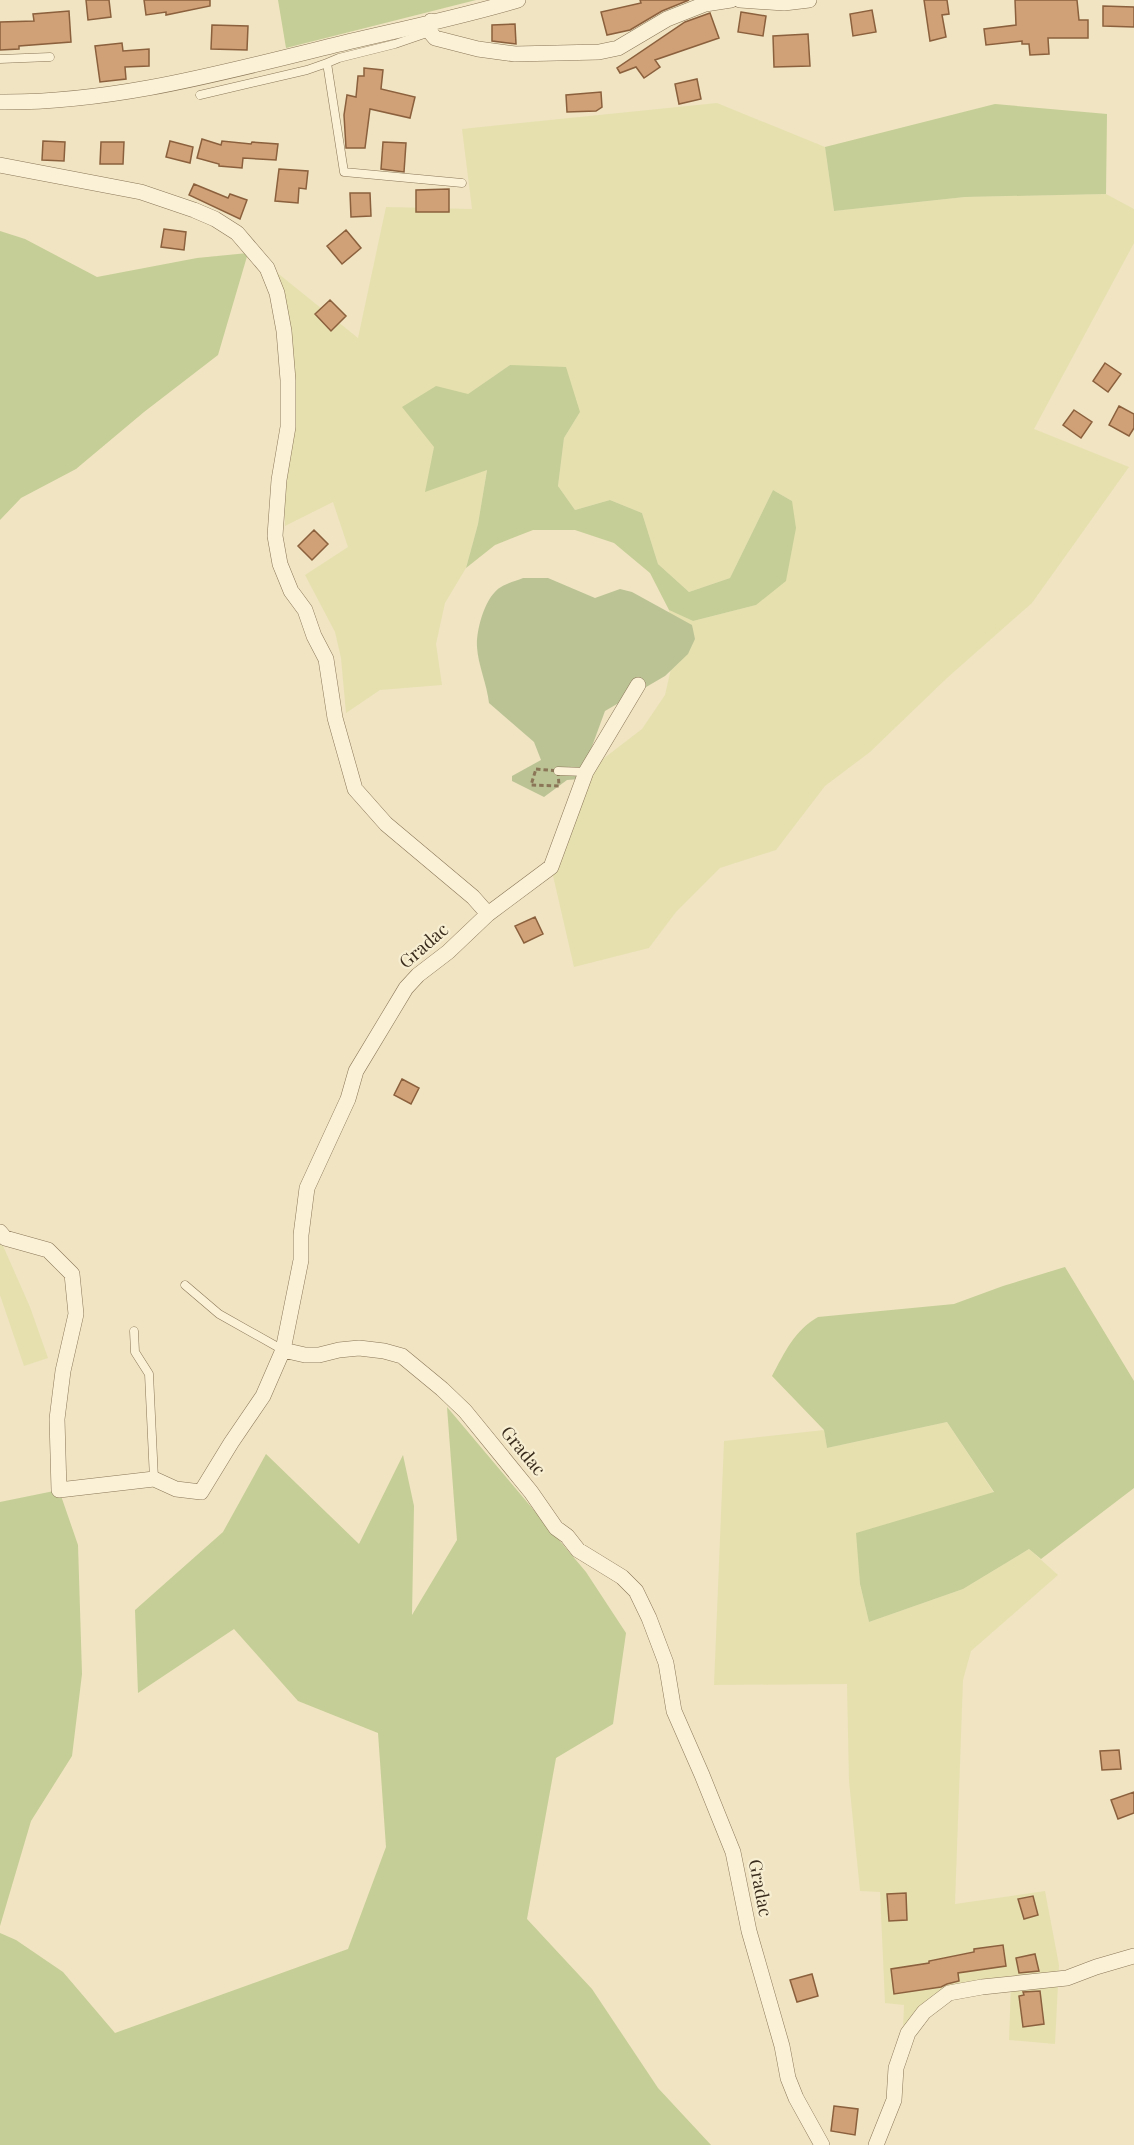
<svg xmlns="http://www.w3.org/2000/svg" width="1134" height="2145" viewBox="0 0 1134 2145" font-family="'Playfair Display',serif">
<rect width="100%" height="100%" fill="#f0e4c2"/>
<!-- farmland -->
<path fill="#e6e0af" d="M717,103L825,147L834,211L965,197L1106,194L1134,209V243L1034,429L1129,467L1032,603L947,678L870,752L825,786L776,850L720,868L676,912L649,948L574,967L551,867L586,772L642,729L665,695L675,651L669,610L693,621L756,605L792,501L773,490L730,578L689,592L658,564L642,513L610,500L575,510L558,486L564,438L580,412L510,365L468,394L434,448L426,491L487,469L478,524L466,568L445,603L436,644L442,685L380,690L346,713L341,658L335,632L305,575L348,547L333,502L285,526L284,478L288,427L275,271L358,338L386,207L472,209L462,129Z
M0,1239L30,1307L48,1358L24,1366L0,1295Z
M947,1422L994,1493L857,1533L860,1584L869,1622L963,1589L1029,1549L1058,1575L971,1651L963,1680L955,1904L1045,1891L1059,1965L1055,2044L1009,2040L1011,1982L943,1993L903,2029L904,2005L885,2003L880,1892L860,1891L849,1781L847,1684L714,1685L724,1441L824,1430L827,1448Z"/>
<!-- green -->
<path fill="#c5ce96" d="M278,0H476L286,48Z
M995,104L1107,114L1106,194L965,197L834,211L825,147Z
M0,231L25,239L97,277L197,258L248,253L218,355L144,412L76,469L21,498L0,520Z
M510,365L566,367L580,412L564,438L558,486L575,510L610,500L642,513L658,564L689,592L730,578L773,490L792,501L796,528L786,581L756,605L693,621L669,610L650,573L614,543L575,530H533L495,545L466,568L478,524L487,470L425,492L434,447L402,407L436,386L468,394Z
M1065,1267L1134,1381V1488L1041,1559L1029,1549L963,1589L869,1622L860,1584L856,1533L994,1492L947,1422L827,1448L824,1430L772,1376C785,1352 794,1331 818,1317L954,1304L1003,1286Z
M447,1407L586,1572L626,1633L613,1724L556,1758L527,1919L592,1989L658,2088L711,2145H0V1933L16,1940L63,1972L115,2033L348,1949L386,1847L378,1733L298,1701L234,1629L138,1693L135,1610L223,1532L266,1454L359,1544L403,1455L414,1506L412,1615L457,1540Z
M59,1490L78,1545L82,1674L72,1756L31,1821L0,1926V1502Z"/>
<!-- cemetery -->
<path fill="#bbc395" d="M523,578H548L595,598L620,589L632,592L692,625L695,639L688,654L665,676L605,711L580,779L567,780L544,797L512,781V776L541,760L534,742L489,703C487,684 478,665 477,647C476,630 485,596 501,587C507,583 516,581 523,578Z"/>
<!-- building -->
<path fill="#d0a076" stroke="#8b603d" stroke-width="1.5" d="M86,0H109L111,17L88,20Z
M144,0H210V6L166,15V12L146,15Z
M640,0H689L662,11L630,30L607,35L601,12L641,3Z
M924,0H947L949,14L942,15L946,37L930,41Z
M1015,0H1077L1079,20H1088V38H1048L1049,54L1030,55L1029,44H1022V41L986,45L984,29L1016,25Z
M1103,6L1134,7V27L1103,26Z
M872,10L876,32L853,36L850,14Z
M69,11L71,42L19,46V49L0,50V22L34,21L33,14Z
M741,12L766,16L763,36L738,32Z
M710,13L719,38L655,60L660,67L644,78L636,67L620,73L617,68L685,22Z
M515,24L516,44L492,41V25Z
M212,25L248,26L247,50L211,49Z
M808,34L810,66L774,67L773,36Z
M122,43L123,51L149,49V66L125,67L126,79L100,82L95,46Z
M364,68L383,70L381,89L415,97L410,118L370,109L365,148H346L344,115L347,95L356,97L358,76H364Z
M697,79L701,99L679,104L675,84Z
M601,92L602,107L596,111L567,112L566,95Z
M202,139L221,145L222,141L251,144L252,142L278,144L276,160L243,158L242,168L219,166V164L197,158Z
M43,141L65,142L64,161L42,160Z
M170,141L193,147L190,163L166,157Z
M101,142H124L123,164H100Z
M383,142L406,143L404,172L381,169Z
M279,169L308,171L306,189L299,188L298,203L275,201Z
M194,184L228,198L230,194L247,200L240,219L189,195Z
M449,189V212H416V190Z
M350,193H370L371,216L351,217Z
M164,229L186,232L184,250L161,247Z
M346,230L361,248L342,264L327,246Z
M330,300L346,316L331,331L315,314Z
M1105,363L1121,374L1108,392L1093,381Z
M1119,406L1134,414V428L1129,436L1109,425Z
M1074,410L1092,422L1081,438L1063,425Z
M314,530L328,544L312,560L298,546Z
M535,917L543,934L524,943L515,926Z
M402,1079L419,1088L411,1104L394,1095Z
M1119,1750L1121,1769L1102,1770L1100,1751Z
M1134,1792V1813L1118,1819L1111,1800Z
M906,1893L907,1920L889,1921L887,1894Z
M1033,1896L1038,1915L1024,1919L1018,1899Z
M1003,1945L1006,1966L958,1973L959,1981L947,1984L941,1987L894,1994L891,1969L929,1963V1961L974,1952V1949Z
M1035,1954L1039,1971L1019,1973L1016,1958Z
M812,1974L818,1996L797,2002L790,1980Z
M1040,1991L1044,2024L1023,2027L1019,1996L1024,1995L1023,1992Z
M834,2106L858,2109L855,2135L831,2131Z"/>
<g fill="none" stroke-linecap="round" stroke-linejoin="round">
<defs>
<path id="service" d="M430,32L395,44L339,58L327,63L344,172L462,183
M0,59L50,57
M200,95L307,70L327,63
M558,771L586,772
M185,1285L219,1314L283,1350
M134,1331L135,1352L149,1374L154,1479"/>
<path id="minor" d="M740,0L784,3L809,0
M431,21L430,32L435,38L478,49L515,54L599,52L618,48L667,19L705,4L731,0
M0,102C110,103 217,74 323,48C388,32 454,19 518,0
M0,165L141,192L194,210L215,219L237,233L267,268L277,293L284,331L288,380V427L279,480L275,536L280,564L291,591L305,610L314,636L326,659L335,718L355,789L386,824L473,897L488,914L551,867L586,772L638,685
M488,914L448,952L418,975L406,988L356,1071L348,1099L307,1188L301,1235V1260L283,1350L305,1355H319L339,1350L359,1348L384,1351L402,1356L442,1389L465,1411L531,1492L556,1528L567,1536L578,1550L622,1577L636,1591L649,1618L666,1663L674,1711L702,1775L733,1852L749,1931L782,2046L788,2078L796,2098L822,2145
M0,1232L5,1238L48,1250L72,1274L76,1314L63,1371L57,1419L59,1490L154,1479L176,1489L201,1492L231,1443L263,1396L283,1350
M876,2145L894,2100L896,2068L908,2033L924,2012L949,1993L982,1987L1067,1978L1096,1967L1134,1956"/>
</defs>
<!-- service casing -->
<use href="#service" stroke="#8b7658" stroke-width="9"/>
<!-- minor casing -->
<use href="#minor" stroke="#8b7658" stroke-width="16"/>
<!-- path -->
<path stroke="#8b7658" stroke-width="3" stroke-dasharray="4.5 3" stroke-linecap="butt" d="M536,769L558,771L559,786L531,785Z"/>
<!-- service -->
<use href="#service" stroke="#faf1d6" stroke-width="8"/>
<!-- minor -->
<use href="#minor" stroke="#faf1d6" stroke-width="15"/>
</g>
<g text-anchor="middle" stroke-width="4.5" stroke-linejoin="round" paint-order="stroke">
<!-- street labels -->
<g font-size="18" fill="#3a2c1d" stroke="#f7eed2">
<text transform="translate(424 946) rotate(-41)" y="6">Gradac</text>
<text transform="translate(523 1451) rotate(50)" y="6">Gradac</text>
<text transform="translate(760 1888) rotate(79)" y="6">Gradac</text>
</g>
</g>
</svg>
